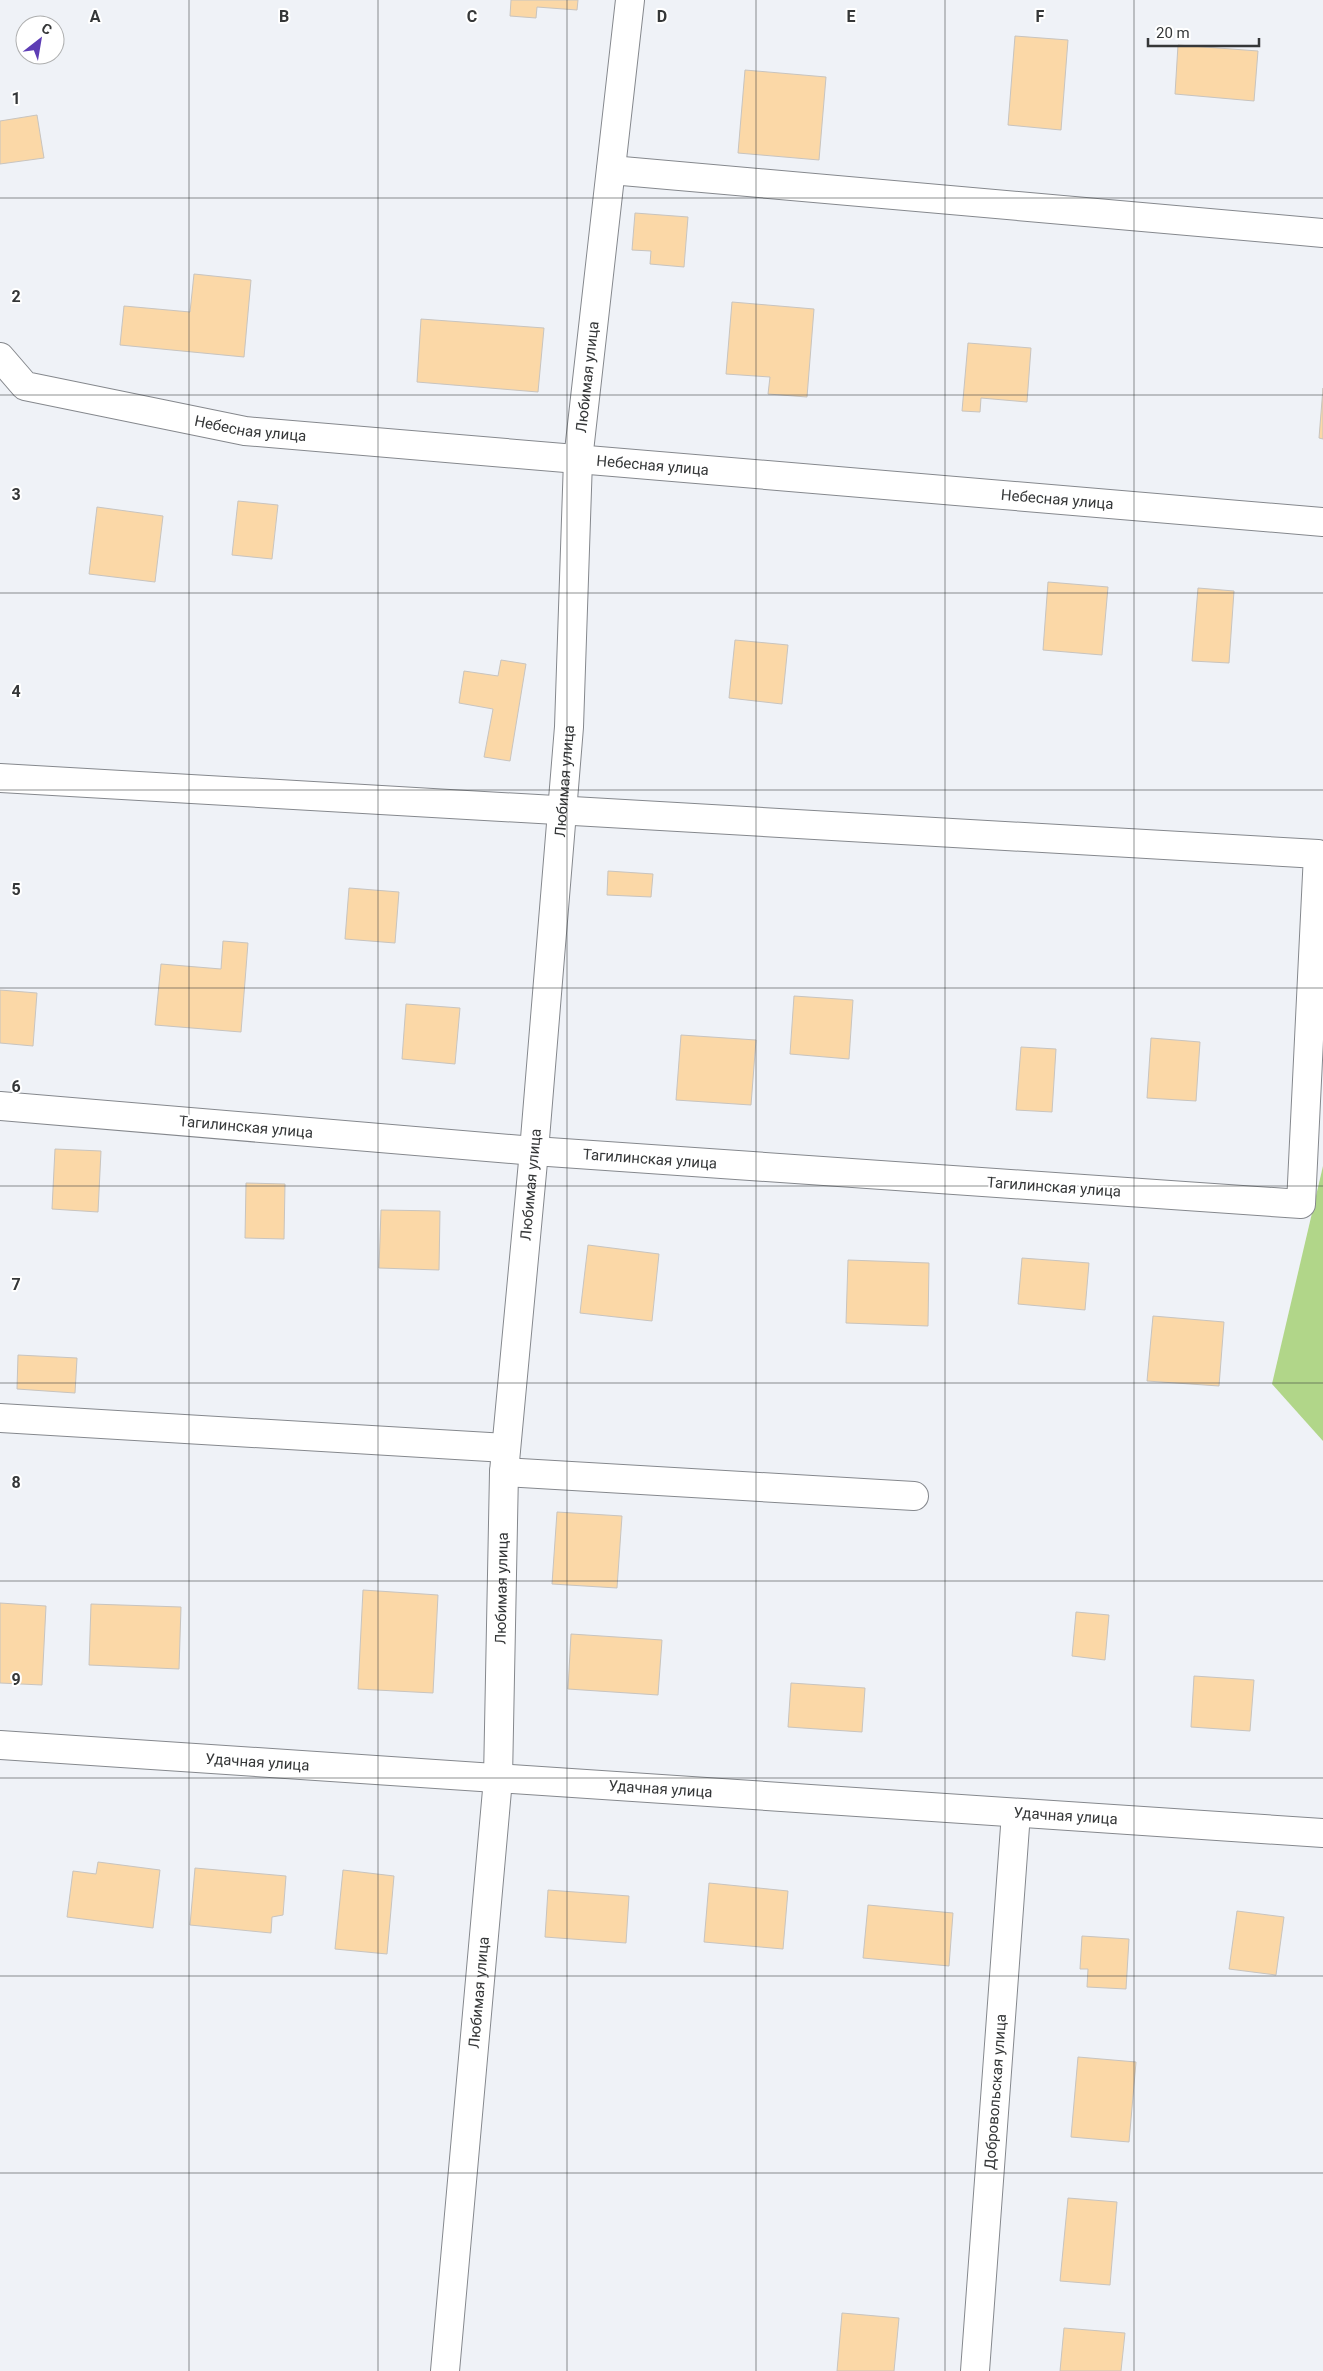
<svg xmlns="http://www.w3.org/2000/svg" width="1323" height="2371" viewBox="0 0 1323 2371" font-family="Roboto,sans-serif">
<rect width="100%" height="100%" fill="#eff2f7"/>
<!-- green -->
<path fill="#b1d689" d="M1323,1166V1441L1272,1384Z"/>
<!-- building -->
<path fill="#fbd8a7" stroke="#c8c4bf" d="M511,0H578L577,10L537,7L536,18L510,16Z
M1015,36L1068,40L1061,130L1008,125Z
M1178,45L1258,51L1254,101L1175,94Z
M745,70L826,77L819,160L738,153Z
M37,115L44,158L0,164V121Z
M635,213L688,217L684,267L650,264L651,251L632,250Z
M194,274L251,280L244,357L120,345L124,306L190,312Z
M732,302L814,309L807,397L768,394L770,377L726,374Z
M421,319L544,328L538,392L417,382Z
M968,343L1031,348L1027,402L981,398L980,412L962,411Z
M1323,388V439L1319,438Z
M238,501L278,505L272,559L232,555Z
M97,507L163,516L155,582L89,574Z
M1048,582L1108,587L1102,655L1043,650Z
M1198,588L1234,591L1229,663L1192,661Z
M735,640L788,645L782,704L729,698Z
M501,660L526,664L510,761L484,757L493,709L459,703L464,671L498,676Z
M608,871L653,874L651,897L607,895Z
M349,888L399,892L395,943L345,939Z
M223,941L248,943L241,1032L155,1025L161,964L221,969Z
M0,990L37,993L33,1046L0,1043Z
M794,996L853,1000L849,1059L790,1054Z
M406,1004L460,1008L455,1064L402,1059Z
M681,1035L756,1040L751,1105L676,1100Z
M1151,1038L1200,1042L1196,1101L1147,1098Z
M1021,1047L1056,1049L1052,1112L1016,1110Z
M55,1149L101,1151L98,1212L52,1209Z
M246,1183L285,1184L284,1239L245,1238Z
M381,1210L440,1211L439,1270L379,1268Z
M588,1245L659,1254L652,1321L580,1313Z
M1022,1258L1089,1263L1085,1310L1018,1304Z
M848,1260L929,1263L928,1326L846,1323Z
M1153,1316L1224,1322L1219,1386L1147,1381Z
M18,1355L77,1358L75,1393L17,1389Z
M557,1512L622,1516L617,1588L552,1584Z
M363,1590L438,1595L433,1693L358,1689Z
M0,1603L46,1606L42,1685L0,1683Z
M91,1604L181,1607L179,1669L89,1665Z
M1076,1612L1109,1615L1105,1660L1072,1656Z
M571,1634L662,1640L658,1695L568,1689Z
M1194,1676L1254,1680L1250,1731L1191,1727Z
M791,1683L865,1688L862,1732L788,1727Z
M98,1862L160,1870L153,1928L67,1917L73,1871L96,1874Z
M195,1868L286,1876L283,1915L272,1917L271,1933L190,1925Z
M343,1870L394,1876L387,1954L335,1949Z
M709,1883L788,1891L783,1949L704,1942Z
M548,1890L629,1896L626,1943L545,1937Z
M868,1905L953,1913L949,1966L863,1958Z
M1237,1911L1284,1917L1276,1975L1229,1969Z
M1082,1936L1129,1939L1126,1989L1087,1987L1088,1969H1080Z
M1078,2057L1136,2062L1129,2142L1071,2137Z
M1068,2198L1117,2202L1110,2285L1060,2281Z
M842,2313L899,2318L894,2371H837Z
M1064,2328L1125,2333L1121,2371H1060Z"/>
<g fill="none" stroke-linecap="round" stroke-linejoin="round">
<defs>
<g id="minor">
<path d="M611,170L1323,233"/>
<path id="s1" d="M0,357L25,386L245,431L1323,522"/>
<path d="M0,778L1318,854L1301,1204L534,1151L0,1106"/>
<path d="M0,1418L506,1448"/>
<path d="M504,1472L914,1496"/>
<path id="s2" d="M0,1745L1323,1833"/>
<path id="s3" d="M445,2371L498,1779L504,1472L534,1151L569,727L578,460L630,0"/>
<path id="s4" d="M975,2371L1016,1813"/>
</g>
</defs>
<!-- minor casing -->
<use href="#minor" stroke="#85888d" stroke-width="30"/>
<!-- minor -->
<use href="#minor" stroke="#fff" stroke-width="28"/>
</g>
<!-- grid -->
<path fill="none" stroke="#353738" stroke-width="1" stroke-opacity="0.55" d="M189,0V2371M378,0V2371M567,0V2371M756,0V2371M945,0V2371M1134,0V2371M0,198H1323M0,395H1323M0,593H1323M0,790H1323M0,988H1323M0,1186H1323M0,1383H1323M0,1581H1323M0,1778H1323M0,1976H1323M0,2173H1323"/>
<g text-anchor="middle" stroke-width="4" stroke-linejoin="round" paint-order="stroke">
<!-- street labels -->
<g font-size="15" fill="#353738" stroke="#fff">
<text dy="5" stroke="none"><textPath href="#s3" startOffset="2000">Любимая улица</textPath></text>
<text dy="5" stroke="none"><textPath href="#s1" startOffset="268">Небесная улица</textPath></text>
<text dy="5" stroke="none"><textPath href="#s1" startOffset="672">Небесная улица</textPath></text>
<text dy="5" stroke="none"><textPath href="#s1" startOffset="1078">Небесная улица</textPath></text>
<text dy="5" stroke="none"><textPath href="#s3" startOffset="1595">Любимая улица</textPath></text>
<text transform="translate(246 1127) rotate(5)" y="5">Тагилинская улица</text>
<text transform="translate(650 1159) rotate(4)" y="5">Тагилинская улица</text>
<text dy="5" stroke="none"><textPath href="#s3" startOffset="1190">Любимая улица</textPath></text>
<text transform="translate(1054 1187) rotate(4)" y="5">Тагилинская улица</text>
<text dy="5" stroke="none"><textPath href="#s3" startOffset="785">Любимая улица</textPath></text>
<text dy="5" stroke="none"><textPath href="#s2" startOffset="258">Удачная улица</textPath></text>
<text dy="5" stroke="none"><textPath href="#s2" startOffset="662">Удачная улица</textPath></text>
<text dy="5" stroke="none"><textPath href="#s2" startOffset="1068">Удачная улица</textPath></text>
<text dy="5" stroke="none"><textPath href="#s3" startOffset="380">Любимая улица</textPath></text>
<text dy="5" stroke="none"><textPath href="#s4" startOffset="280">Добровольская улица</textPath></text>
</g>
</g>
<g font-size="16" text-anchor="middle" font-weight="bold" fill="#353738" stroke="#fff" stroke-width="4" stroke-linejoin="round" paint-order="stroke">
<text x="95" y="22">A</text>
<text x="284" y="22">B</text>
<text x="472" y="22">C</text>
<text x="662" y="22">D</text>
<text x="851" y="22">E</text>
<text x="1040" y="22">F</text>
<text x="16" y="104">1</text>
<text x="16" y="302">2</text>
<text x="16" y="500">3</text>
<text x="16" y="697">4</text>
<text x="16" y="895">5</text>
<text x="16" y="1092">6</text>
<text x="16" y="1290">7</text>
<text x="16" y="1488">8</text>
<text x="16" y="1685">9</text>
</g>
<!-- north arrow -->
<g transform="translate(40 40) rotate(31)"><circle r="24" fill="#ffffff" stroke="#aeafaf"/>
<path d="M0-4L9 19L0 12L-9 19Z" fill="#5d3db5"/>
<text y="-8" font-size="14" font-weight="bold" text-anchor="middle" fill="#353738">С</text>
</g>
<!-- scale -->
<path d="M1148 38v8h111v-8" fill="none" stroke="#353738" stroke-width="2.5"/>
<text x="1156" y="38" font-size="15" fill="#353738" stroke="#ffffff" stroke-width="4" paint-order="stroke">20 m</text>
</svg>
